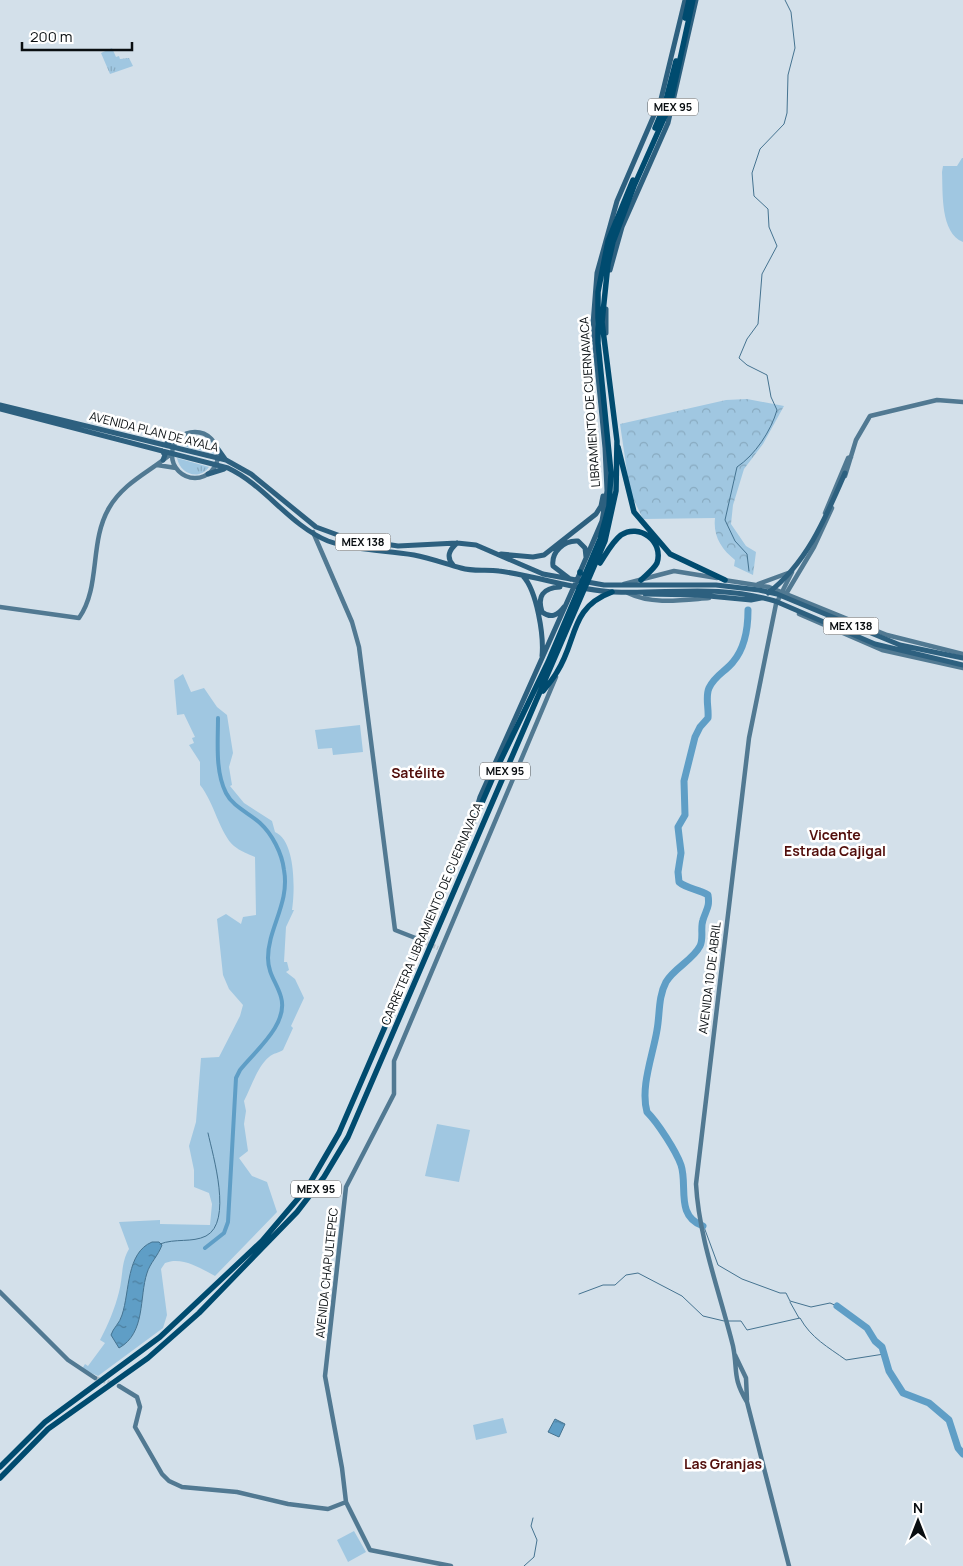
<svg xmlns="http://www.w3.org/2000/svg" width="963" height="1566" viewBox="0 0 963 1566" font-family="Manrope,sans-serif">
<defs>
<pattern id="grass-tufts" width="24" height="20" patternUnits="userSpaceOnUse" patternTransform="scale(1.25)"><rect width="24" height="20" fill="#a0c7e1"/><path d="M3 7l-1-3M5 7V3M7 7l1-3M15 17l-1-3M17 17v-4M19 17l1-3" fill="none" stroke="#88aac0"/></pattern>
<pattern id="forest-crowns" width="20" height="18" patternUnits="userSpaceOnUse" patternTransform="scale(1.25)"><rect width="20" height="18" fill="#a0c7e1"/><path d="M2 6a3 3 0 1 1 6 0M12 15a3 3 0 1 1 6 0" fill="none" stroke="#88aac0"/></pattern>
<pattern id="water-ripples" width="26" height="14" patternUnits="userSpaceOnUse" patternTransform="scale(1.25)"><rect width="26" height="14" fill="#5f9ec6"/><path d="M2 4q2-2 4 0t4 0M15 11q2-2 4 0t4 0" fill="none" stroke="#4d7f9f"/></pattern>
</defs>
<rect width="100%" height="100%" fill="#d3e0ea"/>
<!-- grass -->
<path fill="url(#grass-tufts)" d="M112,48L116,57L119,56L120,59L129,58L133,66L110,74L101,53Z
M193,438L206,441L214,454L179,445L182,442Z
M177,458L209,467C199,481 180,474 177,458Z"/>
<!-- forest -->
<path fill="url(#forest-crowns)" d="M747,399L784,406L763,444L744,469L733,505L731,524L746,546L756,552L753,575L734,566L735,560C721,549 713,536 715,518L643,519L630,492L620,424L726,400Z"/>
<!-- green -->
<path fill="#a0c7e1" d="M962,158H963V242C940,233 943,192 942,172L943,166H957Z
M183,674L191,692L204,688L217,707L227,715L233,753L229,767L232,785L230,786L244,803L272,821L275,832C296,841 295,891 292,910H294L286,927L284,962H287L289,970L286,972L295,979L304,998L291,1026L293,1028L283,1050C279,1053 273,1053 269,1057C257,1067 251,1088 244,1101L246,1111L244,1124L248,1151L239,1158L252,1176L267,1182L277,1212L215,1276C200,1268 182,1256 165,1263L161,1269L167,1315L163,1328L98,1376L82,1369L85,1364L88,1366L105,1343L100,1340C108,1325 115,1308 119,1292C123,1277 121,1262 129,1249L119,1222L160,1220V1224L210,1225L212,1204L209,1193L194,1187V1170L189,1146L196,1122L201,1058L219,1057L240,1016L243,1005L229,989L223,975L217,919L226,914L241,924L243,917L256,915L255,857C248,854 240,851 234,846C220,834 214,802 200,785V762L189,745L194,743L192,738L195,737L184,714L177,715L174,680Z
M360,725L363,752L333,755L332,748L318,749L315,730Z
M437,1124L470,1130L459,1182L425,1176Z
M503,1418L507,1433L476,1440L473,1425Z
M354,1531L366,1552L348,1562L337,1540Z"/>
<!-- water -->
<path fill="url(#water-ripples)" stroke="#457390" d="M152,1242H159L162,1245C158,1256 150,1263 147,1273C139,1297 146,1333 119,1348L111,1335C113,1328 120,1323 122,1315C130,1291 126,1253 152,1242Z
M555,1419L565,1424L559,1437L548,1432Z"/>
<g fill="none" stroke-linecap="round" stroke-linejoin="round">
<!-- stream -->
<path stroke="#457390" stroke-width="1" d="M749,571L747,554L735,541L725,520L737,467C755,455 771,431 777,410L771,397L767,375L747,365L739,358L747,339L758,324L762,274L777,246L769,227L768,209L754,196L752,173L760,149L784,124L787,113L788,75L795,48L791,12L785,0
M704,1227L718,1265L742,1279L780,1293H786L790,1301L811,1307L830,1303L837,1306
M160,1244C175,1238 192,1243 206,1236C233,1222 213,1156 208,1133
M579,1294L603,1285H615L626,1275L638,1273L682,1296L703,1316L724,1321
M790,1302L799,1318
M728,1321H741L747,1330L800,1318C811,1338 828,1347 846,1360L884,1354
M524,1566L534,1557L537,1540L531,1526L533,1518"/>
<!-- canal -->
<path stroke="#5f9ec6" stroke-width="4" d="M205,1248L224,1233L228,1222L236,1078L240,1070C255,1051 289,1024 281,997C277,983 268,974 268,958C268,928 290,903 284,870C282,853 272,834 260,823C249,813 233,807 226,793C215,771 218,743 218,718"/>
<!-- river -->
<path stroke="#5f9ec6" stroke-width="7" d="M703,1226C675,1216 688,1186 681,1165C676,1151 658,1123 647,1112C640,1087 653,1055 657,1030C660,1014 658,997 666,982C674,968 693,960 700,946C704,938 700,928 703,920C706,910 710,907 708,895C699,889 687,889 679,882L678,872L681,853L678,827L685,815L684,781L695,737L700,727L708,718C709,708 705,697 709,688C715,675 725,672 733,662C745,648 748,628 748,610
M837,1306L867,1328L875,1341L882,1347L889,1371L903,1393L929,1403L949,1420L958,1448L963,1454"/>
<!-- secondary-tunnel -->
<path stroke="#b5c0c9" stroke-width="4.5" stroke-dasharray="4.5 2" stroke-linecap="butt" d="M419,940L438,948
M95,1378L113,1384"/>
<!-- secondary -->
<path stroke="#517992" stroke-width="4.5" d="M172 455a23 23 0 1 1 46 0a23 23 0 1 1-46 0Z
M157,465L176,468
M845,476L856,440L870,416L937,400L963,402
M825,513L848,458L851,457
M313,532L352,622L359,647L395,930L418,939
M724,580L769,587L887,635L963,654
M624,584L674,571L717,578
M758,584L788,573
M628,593C652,605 683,600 709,598
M786,594L814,547L832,508
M0,607L79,618C101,587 89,542 109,508C124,482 150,472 172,453
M799,614L882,650L963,668
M0,1292L68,1360L95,1378
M735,1355L746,1378L747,1400
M119,1386L137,1397L140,1407L135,1427L162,1474L169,1481L182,1487L237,1492L288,1504L328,1509L346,1502
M451,1566L370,1550L346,1502L342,1468L325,1376L346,1187L394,1094V1061L556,677
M789,1566L747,1402C732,1377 738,1371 733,1346C720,1293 699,1239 696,1184L749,738L776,604L792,572"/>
<!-- primary -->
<path stroke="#2d607f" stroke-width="5" d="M610,270L622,227L668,123L696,0
M606,333V309
M0,405L226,460L251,474L316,527L346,538L398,546L457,543L476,545L543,574L604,585H716L759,590L777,594L900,645L963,658
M0,409L228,468C266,486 289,525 328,541C356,551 385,550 414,555C430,558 446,564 461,568C474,572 486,569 499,571C538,576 574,590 614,592C672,594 717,584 775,601L875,644L963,665
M167,443L182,436
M215,445L225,459
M162,451L165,455L163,460
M208,474L224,469
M501,554L533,557L544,555L596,514L601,506L603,496
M453,565C446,557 449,550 457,543
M580,572L602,521L607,491L605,448L593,324L597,273L617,201L661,99L685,0
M523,576C537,591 544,636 542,656
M570,579L553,566C551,552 564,540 578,541L585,548L586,557
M560,587C543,588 537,596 542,612C551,619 558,615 564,607
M768,593C807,563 826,517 845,473
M645,594L698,595L751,600L761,598
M476,811L480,797L580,573"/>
<!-- highway -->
<path stroke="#004b6f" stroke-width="5.5" d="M685,18L689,0
M655,128L665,104L676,61
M618,447L634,512L670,554L725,580
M600,563C606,554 612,542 621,535C639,523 664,541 657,563C654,569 646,575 641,580
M580,573V572
M543,691C548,685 553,679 557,672C578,639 569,608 612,592
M0,1467L45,1422L160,1337L262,1241L307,1188L339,1133L497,768L548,662L600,539L609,506L611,473L598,343V292L608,241L633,180
M0,1478L48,1429L148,1358L199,1313L297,1212L324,1177L348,1137L605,541L616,491L617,441L602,322L608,264L613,242L634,186L670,105L693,0"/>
</g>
<g text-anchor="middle" stroke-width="5" stroke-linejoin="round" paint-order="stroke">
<!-- shield labels -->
<g fill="#fff" stroke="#535658" stroke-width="1">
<rect x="648" y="98.5" width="50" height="17" rx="4"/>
<rect x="335.5" y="533.5" width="55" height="17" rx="4"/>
<rect x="823.5" y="617.5" width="55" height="17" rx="4"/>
<rect x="480" y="762.5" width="50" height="17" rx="4"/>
<rect x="291" y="1180.5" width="50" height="17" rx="4"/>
</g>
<g font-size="11" font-weight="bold" fill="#090e11">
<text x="673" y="111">MEX 95</text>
<text x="363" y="546">MEX 138</text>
<text x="851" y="630">MEX 138</text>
<text x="505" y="775">MEX 95</text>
<text x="316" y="1193">MEX 95</text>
</g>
<!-- street labels -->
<g font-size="12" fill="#090e11" stroke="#fff">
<text transform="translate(590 402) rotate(-94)" y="4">LIBRAMIENTO DE CUERNAVACA</text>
<text transform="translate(154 432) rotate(14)" y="4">AVENIDA PLAN DE AYALA</text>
<text transform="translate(432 914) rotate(-67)" y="4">CARRETERA LIBRAMIENTO DE CUERNAVACA</text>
<text transform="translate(710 978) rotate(-83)" y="4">AVENIDA 10 DE ABRIL</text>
<text transform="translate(327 1273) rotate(-84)" y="4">AVENIDA CHAPULTEPEC</text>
</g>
<!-- neighbourhood labels -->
<g font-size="14" font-weight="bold" fill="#520e0b" stroke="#fff">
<text x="418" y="778">Satélite</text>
<text x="835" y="840">Vicente<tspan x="835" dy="16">Estrada Cajigal</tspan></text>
<text x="723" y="1469">Las Granjas</text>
</g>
</g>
<!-- north arrow -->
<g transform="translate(918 1521)" stroke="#ffffff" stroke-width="4" paint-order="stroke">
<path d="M0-4L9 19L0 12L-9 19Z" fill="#090e11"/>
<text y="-8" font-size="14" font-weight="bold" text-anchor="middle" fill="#090e11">N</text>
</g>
<!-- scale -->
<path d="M22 42v8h110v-8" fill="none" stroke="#090e11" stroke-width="2.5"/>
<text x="30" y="42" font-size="15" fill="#090e11" stroke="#ffffff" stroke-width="4" paint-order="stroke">200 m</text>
</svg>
